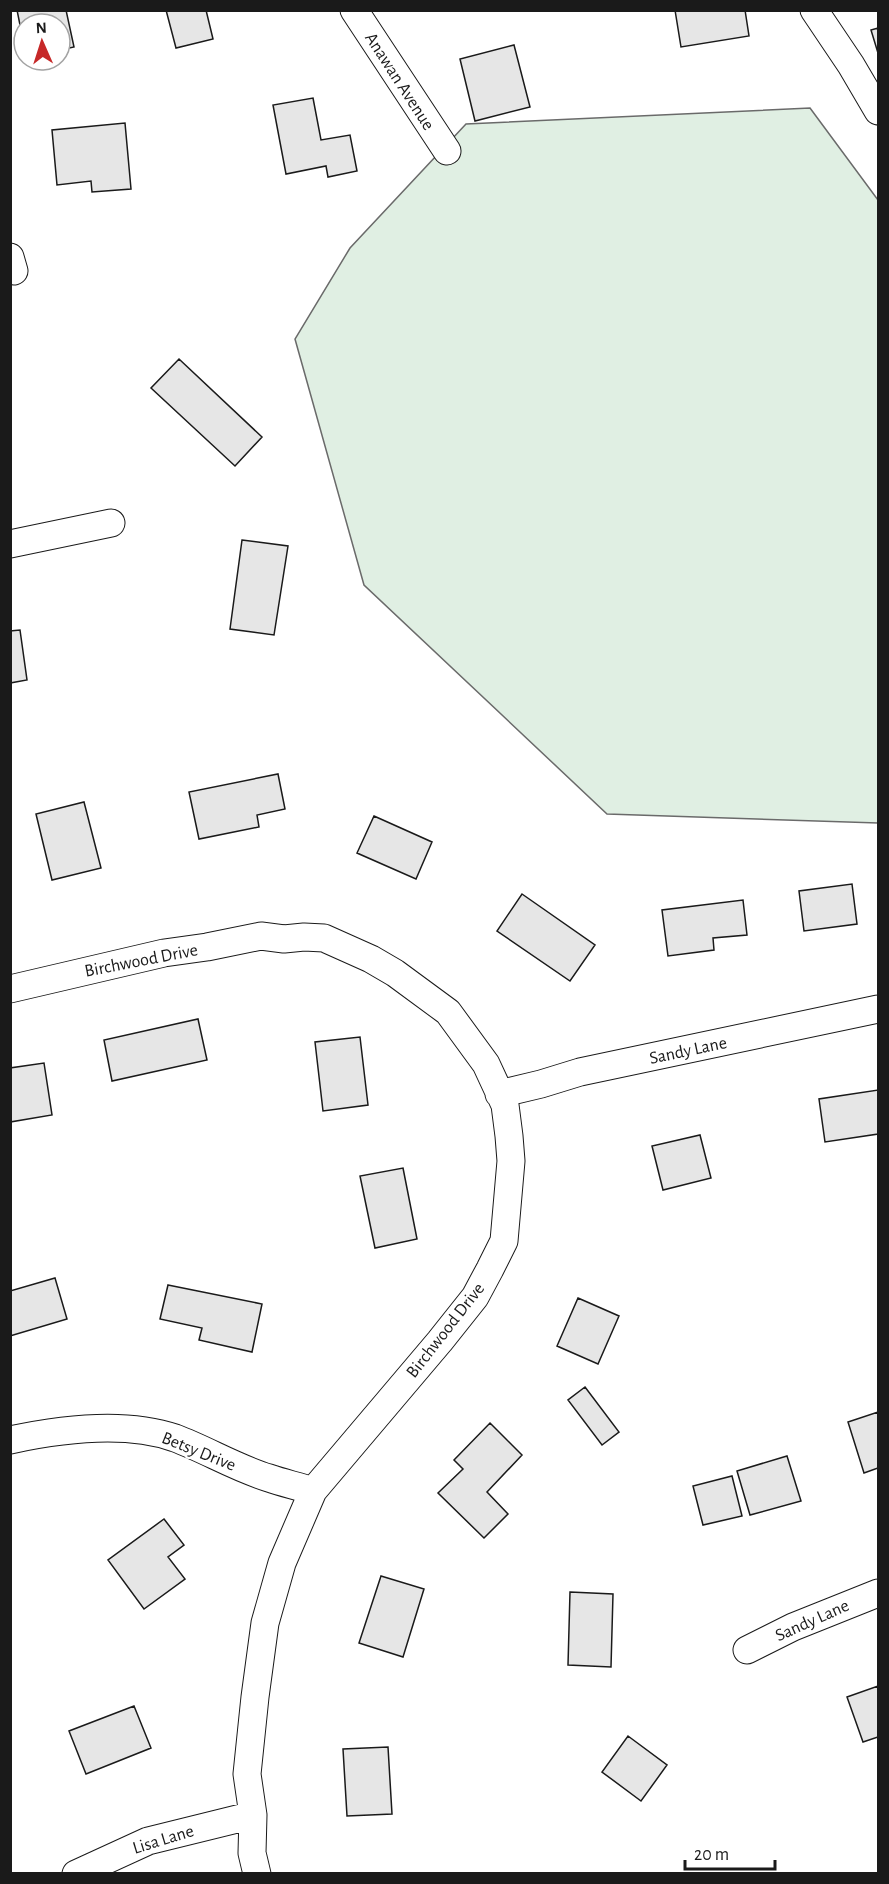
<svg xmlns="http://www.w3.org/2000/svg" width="889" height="1884" viewBox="0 0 889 1884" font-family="'Alegreya Sans',sans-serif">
<rect width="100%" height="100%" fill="#fff"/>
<!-- green -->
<path fill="#e0efe3" stroke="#6a6a6a" stroke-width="1.5" d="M810,108L878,200V823L607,814L364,585L295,339L350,248L466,124Z"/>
<!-- building -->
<path fill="#e6e6e6" stroke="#1a1a1a" stroke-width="1.5" d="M17,10H66L74,47L60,50V24H24V45Z
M166,10H206L213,39L176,48Z
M675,10H745L749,36L681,47Z
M878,28V53L871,30Z
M514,45L530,107L475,121L460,59Z
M313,98L321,140L350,135L357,171L328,177L326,166L286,174L273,105Z
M125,123L131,189L92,192L91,181L57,185L52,130Z
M179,359L262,437L235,466L151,388Z
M242,540L288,546L274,635L230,629Z
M20,630L27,680L10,683V631Z
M278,774L285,809L257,815L259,827L199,839L189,792Z
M84,802L101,868L52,880L36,814Z
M374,816L432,842L416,879L357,853Z
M852,884L857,924L804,931L799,891Z
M522,894L595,945L570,981L497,931Z
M743,900L747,935L713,938L714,950L668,956L662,910Z
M198,1019L207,1060L112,1081L104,1040Z
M360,1037L368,1105L323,1111L315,1042Z
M44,1063L52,1115L10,1122V1068Z
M878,1090V1134L825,1142L819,1099Z
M700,1135L711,1178L663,1190L652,1146Z
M403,1168L417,1239L375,1248L360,1176Z
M55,1278L67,1319L10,1336V1291Z
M168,1285L262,1304L252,1352L199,1340L202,1328L160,1319Z
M578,1298L619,1316L598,1364L557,1346Z
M585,1387L619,1432L602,1445L568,1400Z
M878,1412V1468L864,1473L848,1422Z
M490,1423L522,1455L487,1492L508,1514L484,1538L438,1493L463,1469L454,1460Z
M787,1456L801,1501L750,1515L737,1471Z
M732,1476L742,1516L703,1525L693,1486Z
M164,1519L184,1545L168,1557L185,1579L144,1609L108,1560Z
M381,1576L424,1589L403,1657L359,1643Z
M570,1592L613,1594L611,1667L568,1665Z
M878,1686V1737L863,1742L847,1697Z
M134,1706L151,1748L86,1774L69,1731Z
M628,1736L667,1765L641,1801L602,1772Z
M388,1747L392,1814L347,1816L343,1749Z"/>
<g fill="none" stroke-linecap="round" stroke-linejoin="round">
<defs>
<path id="minor" d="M354,10L447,151
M814,10L851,65L878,111
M10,257L14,271
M10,544L111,523
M10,989L164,953L207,947L261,936L284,939L304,937L324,938L371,959L395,973L448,1012L486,1064L505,1105L509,1136L511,1161L504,1241L490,1269L475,1297L440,1341L313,1491L282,1563L265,1623L255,1697L247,1774L253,1815L252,1853L257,1874
M499,1094L541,1084L580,1072L878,1009
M10,1440C61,1429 126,1421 175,1438C207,1450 236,1468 269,1478C283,1483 298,1486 313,1491
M747,1650L793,1627L878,1593
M76,1874L148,1841L253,1815"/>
</defs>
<!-- minor casing -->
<use href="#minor" stroke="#1a1a1a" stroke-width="29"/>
<!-- minor -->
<use href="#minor" stroke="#fff" stroke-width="27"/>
</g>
<g text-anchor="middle" stroke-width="4.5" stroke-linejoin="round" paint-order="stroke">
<!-- street labels -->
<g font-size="18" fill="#1a1a1a" stroke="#fff">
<text transform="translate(400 81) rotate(57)" y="6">Anawan Avenue</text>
<text transform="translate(141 960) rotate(-11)" y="6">Birchwood Drive</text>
<text transform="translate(688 1050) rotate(-12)" y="6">Sandy Lane</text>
<text transform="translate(445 1330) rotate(-52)" y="6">Birchwood Drive</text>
<text transform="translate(199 1451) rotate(22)" y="6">Betsy Drive</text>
<text transform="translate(812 1620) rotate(-24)" y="6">Sandy Lane</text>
<text transform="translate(163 1839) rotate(-17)" y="6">Lisa Lane</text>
</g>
</g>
<!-- border -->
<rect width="889" height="1884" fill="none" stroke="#1a1a1a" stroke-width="24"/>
<!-- north arrow -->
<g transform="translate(42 42) rotate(357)"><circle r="28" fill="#ffffff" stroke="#a3a3a3" stroke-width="1.5"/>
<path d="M0-4.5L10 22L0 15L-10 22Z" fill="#c62828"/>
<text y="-9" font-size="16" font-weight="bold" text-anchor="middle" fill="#1a1a1a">N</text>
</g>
<!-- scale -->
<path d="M685 1860v9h90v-9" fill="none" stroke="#1a1a1a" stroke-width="3"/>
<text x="694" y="1860" font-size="18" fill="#1a1a1a" stroke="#ffffff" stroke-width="4.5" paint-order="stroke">20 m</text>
</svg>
